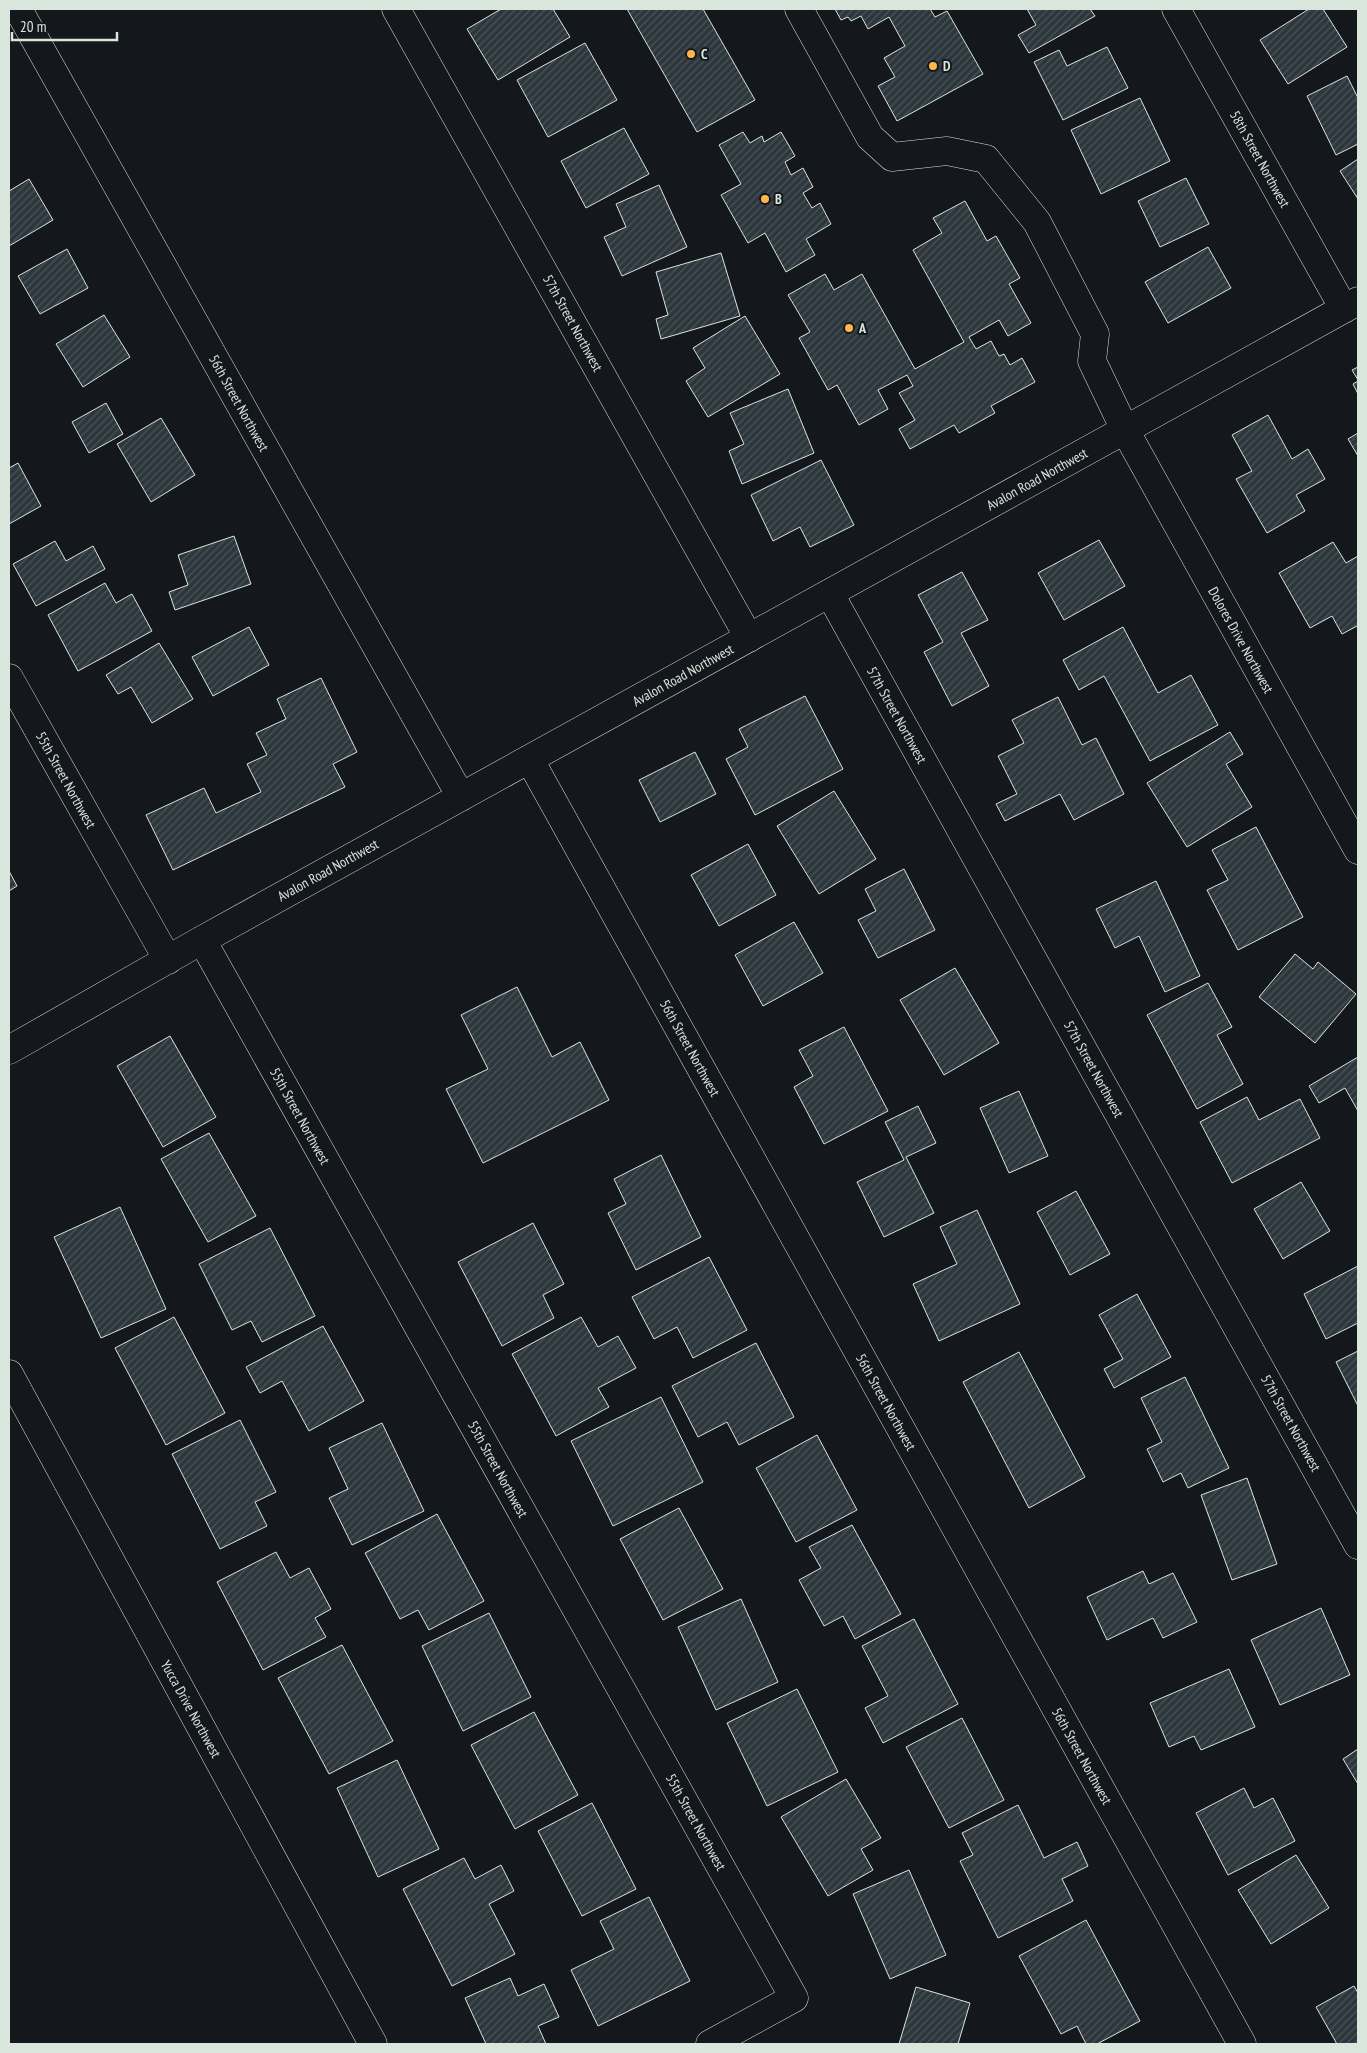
<svg xmlns="http://www.w3.org/2000/svg" width="1367" height="2053" viewBox="0 0 1367 2053" font-family="'PT Sans Narrow',sans-serif">
<defs>
<pattern id="building-hatch" width="6" height="6" patternUnits="userSpaceOnUse" patternTransform="scale(1.25)"><rect width="6" height="6" fill="#2c363c"/><path d="M-1 1l2-2M0 6l6-6M5 7l2-2" fill="none" stroke="#4a5358"/></pattern>
</defs>
<rect width="100%" height="100%" fill="#14181c"/>
<!-- building -->
<path fill="url(#building-hatch)" stroke="#d8e6dc" d="M501,9H553L570,37L498,80L467,29Z
M627,9H703L755,100L697,132Z
M835,9H930L935,17L947,11L983,74L897,121L878,86L895,77L884,58L905,46L889,17L868,29L861,16L851,21L848,17L841,20Z
M1027,9H1090L1095,16L1029,53L1018,35L1036,25Z
M1309,9H1323L1347,47L1288,84L1260,40Z
M585,43L617,100L548,137L517,80Z
M1107,47L1128,88L1063,120L1034,62L1059,50L1067,66Z
M1347,76L1358,98V144L1336,155L1307,96Z
M1140,98L1170,161L1101,194L1071,130Z
M624,128L649,174L586,208L561,161Z
M743,132L750,143L762,136L764,142L781,132L795,156L785,162L791,175L803,168L813,187L803,193L812,208L820,203L831,224L806,239L815,255L786,272L765,233L748,243L721,195L741,184L719,145Z
M1358,159V199L1340,171Z
M1186,178L1209,224L1160,247L1138,201Z
M29,179L53,220L9,246V191Z
M659,185L687,247L622,276L604,237L626,227L616,204Z
M965,201L987,241L996,236L1020,278L1009,284L1031,323L1008,336L999,320L969,337L976,349L991,341L999,356L1004,354L1010,365L1022,358L1035,382L991,406L995,413L959,433L954,425L910,449L899,429L915,420L899,393L913,386L907,375L878,390L888,409L859,425L837,385L828,390L799,338L810,332L788,295L825,274L834,290L862,274L915,369L964,342L913,250L942,233L933,218Z
M1208,247L1231,288L1168,323L1145,282Z
M67,249L88,288L40,314L18,276Z
M721,253L740,316L661,339L656,319L668,315L656,272Z
M104,315L130,357L83,387L56,344Z
M745,316L780,374L708,417L686,381L705,368L693,348Z
M1358,367V380L1352,370Z
M1358,381V394L1353,384Z
M788,389L814,453L742,484L729,451L744,444L730,413Z
M106,403L123,434L89,453L72,422Z
M1268,415L1292,459L1308,449L1325,479L1296,495L1305,511L1267,533L1236,479L1252,471L1232,435Z
M161,418L195,475L151,502L117,444Z
M1358,433V456L1348,439Z
M821,460L854,525L810,547L800,527L773,541L751,495Z
M18,463L41,506L9,524V468Z
M234,536L251,584L175,610L169,592L188,585L178,555Z
M1099,540L1125,586L1064,620L1038,573Z
M55,541L66,561L93,546L105,569L36,606L13,564Z
M1333,542L1346,563L1358,556V628L1357,626L1342,634L1332,616L1310,628L1279,573Z
M962,572L988,620L961,633L989,686L952,706L924,652L943,642L918,595Z
M105,583L116,603L132,594L152,631L78,671L48,615Z
M249,627L269,665L213,696L192,657Z
M1123,627L1158,693L1191,675L1218,725L1150,761L1104,676L1079,690L1063,660Z
M159,643L193,699L152,723L131,687L118,694L106,675Z
M321,678L357,752L333,764L345,787L173,870L146,815L204,788L216,813L261,792L247,764L267,755L256,733L286,719L277,699Z
M805,696L843,769L755,815L726,759L748,747L739,729Z
M1058,697L1082,745L1096,738L1124,794L1074,820L1060,794L1005,821L996,804L1017,794L998,756L1024,743L1012,720Z
M1230,732L1243,754L1226,764L1252,807L1187,847L1147,783Z
M695,752L716,794L660,822L639,780Z
M834,791L876,859L819,894L777,826Z
M1256,827L1303,917L1238,950L1207,890L1228,880L1212,850Z
M748,844L776,895L719,926L691,875Z
M904,869L935,930L878,958L858,920L876,911L865,889Z
M9,871L17,886L9,891Z
M1156,881L1200,976L1165,992L1139,936L1115,948L1096,909Z
M794,922L823,973L763,1006L735,955Z
M1295,954L1313,969L1318,962L1356,994L1315,1043L1259,997Z
M955,968L999,1043L944,1075L900,1000Z
M1208,983L1232,1027L1217,1035L1243,1084L1197,1109L1147,1015Z
M517,987L552,1057L580,1042L609,1100L483,1163L446,1089L488,1069L461,1015Z
M844,1027L888,1111L824,1144L794,1087L813,1076L799,1050Z
M170,1036L216,1117L163,1147L117,1066Z
M1358,1057V1111L1345,1088L1319,1103L1309,1086Z
M1019,1091L1048,1156L1009,1173L980,1108Z
M1247,1097L1259,1120L1300,1099L1320,1138L1232,1183L1200,1122Z
M918,1106L936,1143L906,1157L934,1213L884,1237L857,1182L904,1160L885,1122Z
M209,1133L256,1216L208,1242L161,1159Z
M661,1155L701,1237L636,1270L608,1213L626,1204L614,1179Z
M1301,1182L1330,1231L1283,1259L1254,1209Z
M1076,1191L1110,1254L1070,1275L1037,1212Z
M120,1207L166,1309L101,1338L54,1237Z
M977,1210L1020,1304L939,1341L913,1284L957,1264L940,1227Z
M533,1223L564,1284L543,1295L554,1318L502,1346L458,1262Z
M270,1228L315,1316L262,1342L251,1321L232,1330L199,1264Z
M709,1257L747,1330L693,1358L677,1327L654,1339L632,1297Z
M1358,1266V1323L1326,1339L1304,1294Z
M1137,1294L1171,1357L1114,1388L1104,1369L1123,1359L1099,1315Z
M174,1317L225,1413L166,1445L115,1348Z
M581,1317L598,1347L618,1336L636,1368L598,1388L609,1407L556,1436L512,1354Z
M323,1326L364,1401L309,1431L282,1381L260,1393L246,1367Z
M756,1343L794,1417L739,1445L727,1422L698,1437L672,1386Z
M1358,1351V1406L1336,1362Z
M1019,1352L1085,1477L1029,1508L963,1382Z
M1185,1377L1229,1468L1188,1488L1181,1473L1163,1482L1147,1449L1162,1442L1141,1398Z
M661,1397L703,1482L613,1526L571,1441Z
M240,1420L276,1492L255,1502L267,1526L220,1549L172,1454Z
M382,1423L424,1511L352,1545L329,1498L348,1489L329,1448Z
M817,1435L857,1510L796,1542L756,1468Z
M1247,1478L1277,1564L1232,1580L1201,1495Z
M679,1508L723,1589L663,1620L620,1539Z
M437,1514L484,1601L429,1630L418,1610L400,1619L365,1553Z
M852,1525L901,1614L855,1639L843,1616L824,1626L799,1580L821,1568L809,1547Z
M276,1552L290,1578L309,1568L331,1609L315,1618L326,1637L263,1670L217,1582Z
M1143,1571L1149,1584L1173,1573L1197,1622L1163,1638L1153,1618L1107,1640L1087,1597Z
M741,1599L778,1682L716,1710L678,1627Z
M1321,1608L1350,1675L1280,1705L1251,1640Z
M489,1613L531,1697L463,1731L422,1646Z
M914,1619L958,1704L883,1743L865,1708L888,1696L862,1646Z
M342,1645L393,1741L329,1774L278,1678Z
M1229,1669L1255,1727L1201,1750L1194,1736L1169,1747L1150,1703Z
M797,1689L838,1772L767,1806L727,1723Z
M534,1712L578,1795L515,1829L471,1745Z
M962,1718L1004,1800L949,1828L906,1747Z
M1358,1749V1784L1343,1759Z
M397,1760L439,1849L378,1877L337,1788Z
M846,1779L881,1838L861,1849L873,1870L828,1896L781,1817Z
M1244,1788L1254,1808L1273,1798L1295,1841L1228,1875L1196,1813Z
M592,1803L636,1889L582,1916L538,1831Z
M1018,1805L1044,1858L1077,1842L1088,1866L1062,1879L1073,1901L998,1938L960,1861L973,1855L962,1833Z
M1296,1855L1329,1908L1271,1944L1238,1890Z
M464,1858L475,1879L501,1865L514,1891L489,1904L515,1954L452,1986L403,1889Z
M909,1870L946,1955L890,1979L853,1894Z
M649,1897L690,1981L598,2026L571,1970L614,1949L600,1921Z
M1086,1920L1140,2021L1097,2044H1086L1077,2026L1061,2034L1019,1956Z
M510,1978L518,1996L544,1984L559,2017L538,2026L546,2044H486L465,1998Z
M1354,1986L1358,1993V2044H1337L1316,2007Z
M916,1987L970,2003L958,2044H899Z"/>
<g fill="none" stroke-linecap="round" stroke-linejoin="round">
<defs>
<path id="minor" d="M18,9L461,797
M396,9L749,638
M799,9L870,137L892,157L947,151L986,159L1037,222L1095,334L1092,361L1125,430L1358,850
M1176,9L1344,309
M830,594L1358,1545
M9,678L168,960
M530,760L1242,2044
M202,940L794,1998L710,2044
M9,1050L202,940L1358,301
M9,1374L373,2044"/>
</defs>
<!-- minor casing -->
<use href="#minor" stroke="#d8e6dc" stroke-width="29"/>
<!-- minor -->
<use href="#minor" stroke="#14181c" stroke-width="28"/>
</g>
<!-- markers -->
<g fill="#ffb74d" stroke="#14181c" stroke-width="2">
<circle cx="691" cy="54" r="5"/>
<circle cx="933" cy="66" r="5"/>
<circle cx="765" cy="199" r="5"/>
<circle cx="849" cy="328" r="5"/>
</g>
<g text-anchor="middle" stroke-width="4" stroke-linejoin="round" paint-order="stroke">
<!-- poi labels -->
<g font-size="14" font-weight="bold" fill="#d8e6dc" stroke="#14181c" text-anchor="start">
<text x="701" y="59">C</text>
<text x="943" y="71">D</text>
<text x="775" y="204">B</text>
<text x="859" y="333">A</text>
</g>
<!-- street labels -->
<g font-size="14" fill="#d8e6dc" stroke="#14181c">
<text transform="translate(1260 159) rotate(61)" y="5">58th Street Northwest</text>
<text transform="translate(573 323) rotate(61)" y="5">57th Street Northwest</text>
<text transform="translate(239 403) rotate(61)" y="5">56th Street Northwest</text>
<text transform="translate(1037 479) rotate(-29)" y="5">Avalon Road Northwest</text>
<text transform="translate(1241 640) rotate(61)" y="5">Dolores Drive Northwest</text>
<text transform="translate(683 675) rotate(-29)" y="5">Avalon Road Northwest</text>
<text transform="translate(897 715) rotate(61)" y="5">57th Street Northwest</text>
<text transform="translate(66 780) rotate(61)" y="5">55th Street Northwest</text>
<text transform="translate(328 870) rotate(-29)" y="5">Avalon Road Northwest</text>
<text transform="translate(690 1048) rotate(61)" y="5">56th Street Northwest</text>
<text transform="translate(1094 1069) rotate(61)" y="5">57th Street Northwest</text>
<text transform="translate(300 1116) rotate(61)" y="5">55th Street Northwest</text>
<text transform="translate(886 1402) rotate(61)" y="5">56th Street Northwest</text>
<text transform="translate(1291 1423) rotate(61)" y="5">57th Street Northwest</text>
<text transform="translate(498 1469) rotate(61)" y="5">55th Street Northwest</text>
<text transform="translate(191 1709) rotate(61)" y="5">Yucca Drive Northwest</text>
<text transform="translate(1082 1756) rotate(61)" y="5">56th Street Northwest</text>
<text transform="translate(696 1822) rotate(61)" y="5">55th Street Northwest</text>
</g>
</g>
<!-- border -->
<rect width="1367" height="2053" fill="none" stroke="#d8e6dc" stroke-width="20"/>
<!-- scale -->
<path d="M12 32v8h105v-8" fill="none" stroke="#d8e6dc" stroke-width="2.5"/>
<text x="20" y="32" font-size="15" fill="#d8e6dc" stroke="#14181c" stroke-width="4" paint-order="stroke">20 m</text>
</svg>
